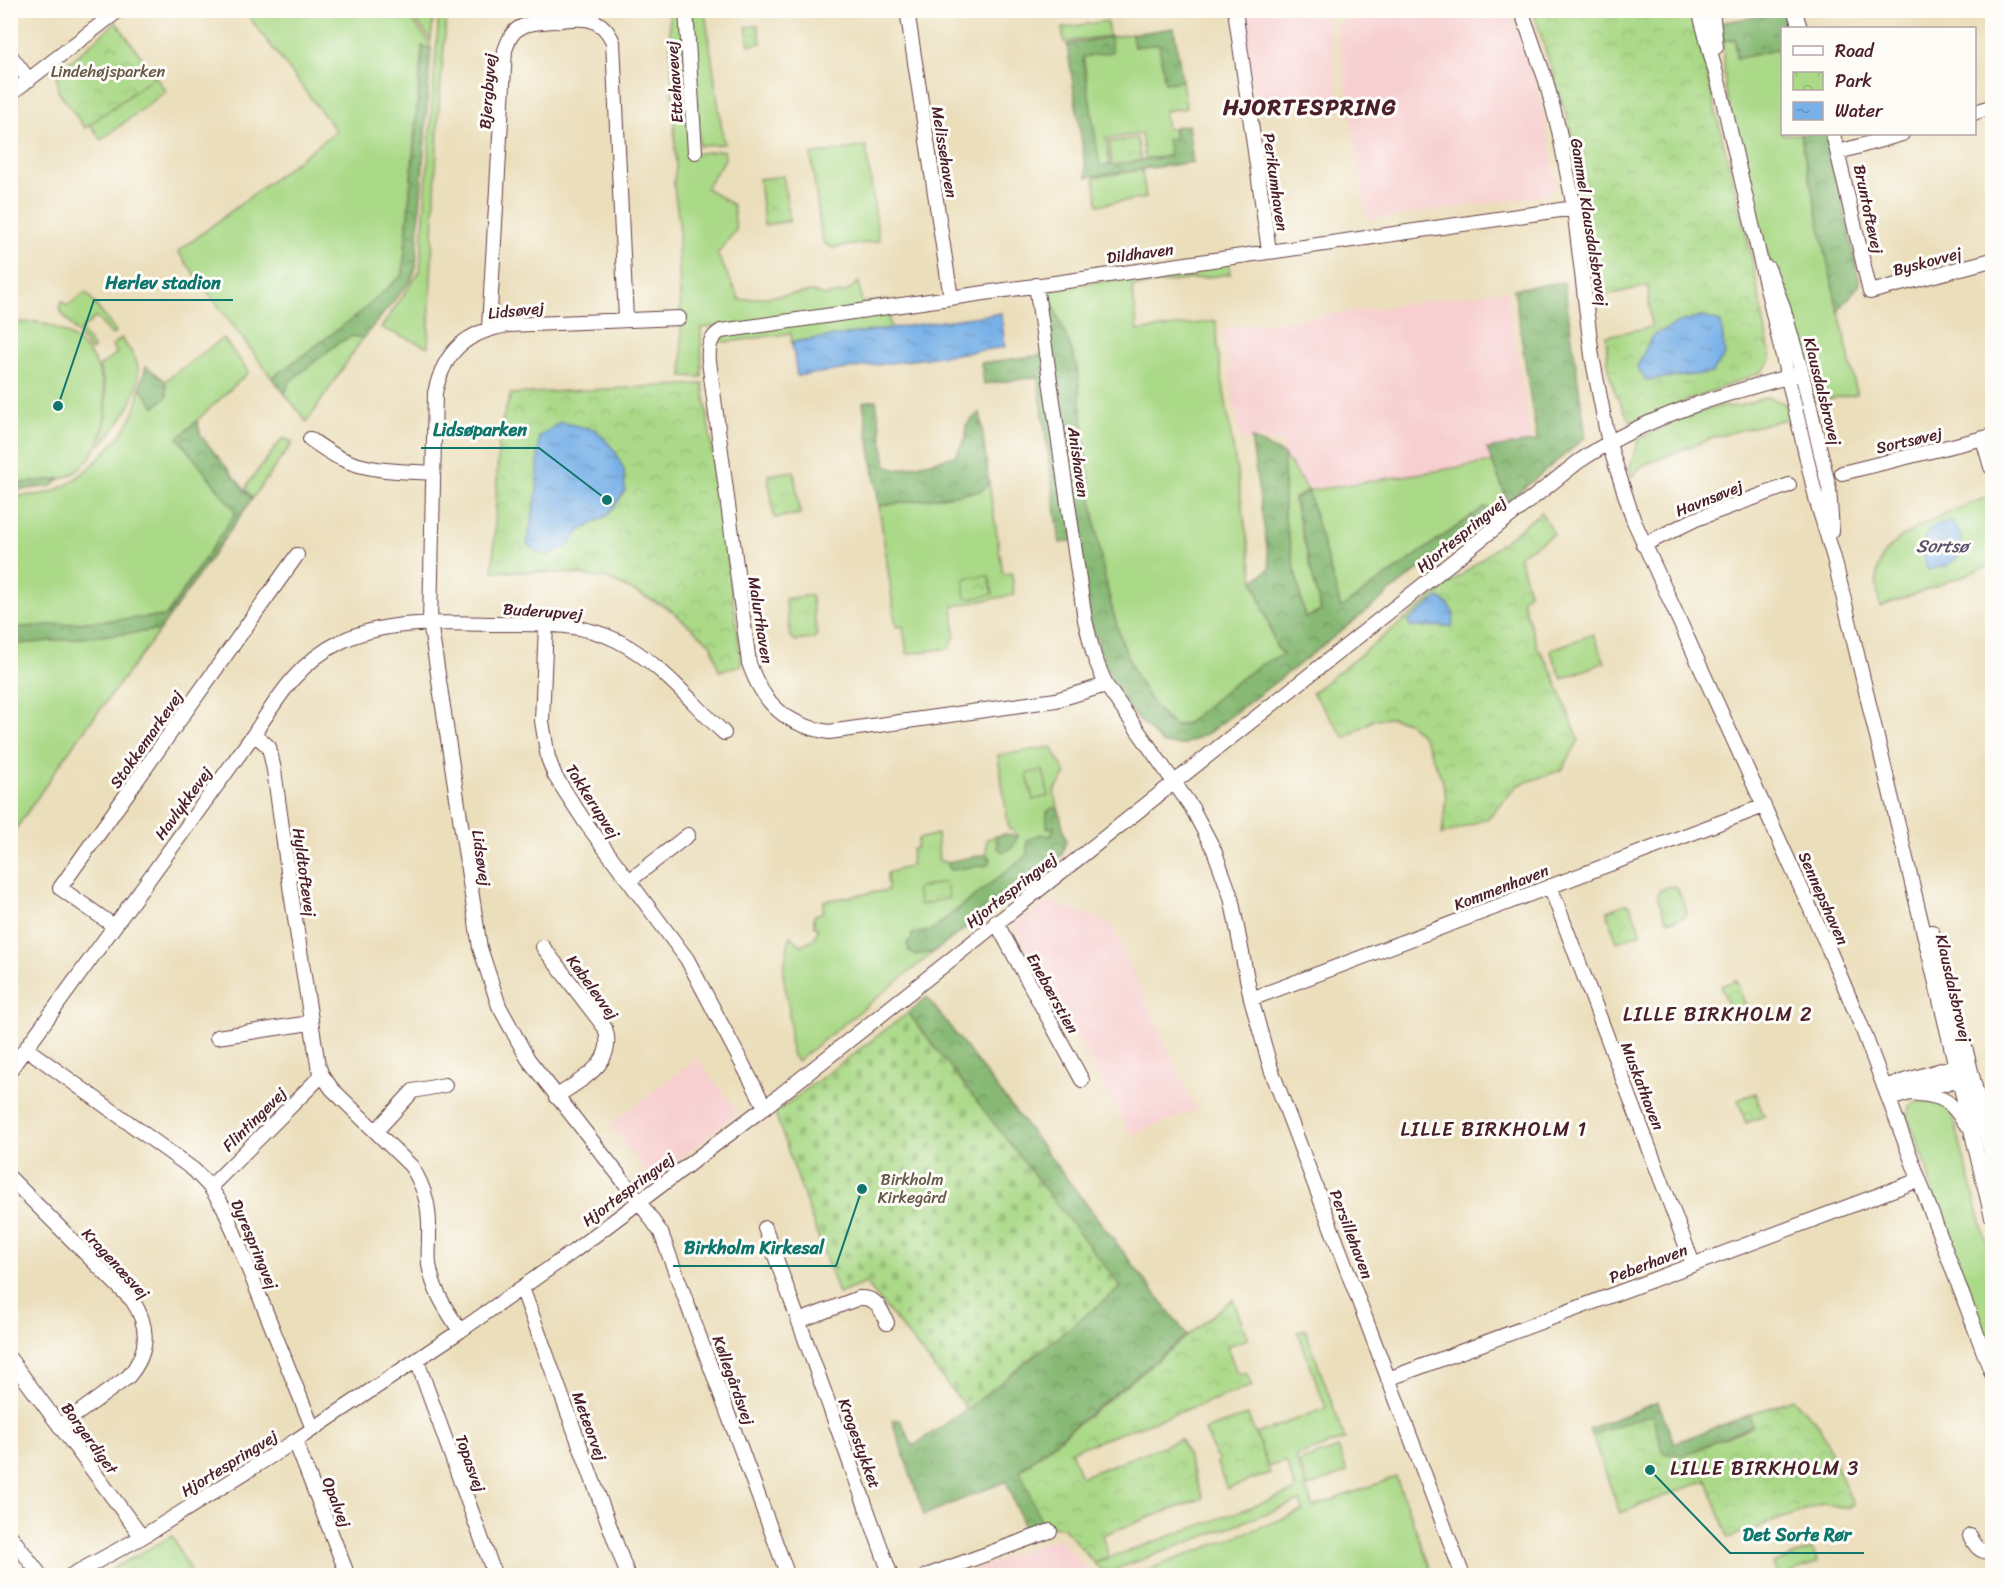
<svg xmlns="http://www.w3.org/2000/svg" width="2003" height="1586" viewBox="0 0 2003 1586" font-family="Sriracha,sans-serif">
<defs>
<pattern id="forest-crowns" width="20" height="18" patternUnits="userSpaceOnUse" patternTransform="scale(1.5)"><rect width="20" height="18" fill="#87b974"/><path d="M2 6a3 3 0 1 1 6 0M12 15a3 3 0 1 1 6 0" fill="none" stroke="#70965f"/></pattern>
<pattern id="cemetery-stones" width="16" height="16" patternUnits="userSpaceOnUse" patternTransform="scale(1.5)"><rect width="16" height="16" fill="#aad987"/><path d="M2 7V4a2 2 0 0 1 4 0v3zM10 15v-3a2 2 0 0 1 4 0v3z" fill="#94ba75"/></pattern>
<pattern id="park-crowns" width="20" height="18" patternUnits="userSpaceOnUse" patternTransform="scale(1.5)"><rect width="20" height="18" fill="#aad987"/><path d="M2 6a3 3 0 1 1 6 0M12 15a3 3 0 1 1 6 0" fill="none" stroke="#94ba75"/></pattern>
<pattern id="water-ripples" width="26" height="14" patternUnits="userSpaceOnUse" patternTransform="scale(1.5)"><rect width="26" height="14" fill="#78b1e8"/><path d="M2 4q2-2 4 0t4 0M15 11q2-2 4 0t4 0" fill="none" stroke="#648fbc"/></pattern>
</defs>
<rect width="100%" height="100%" fill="#fdfcf7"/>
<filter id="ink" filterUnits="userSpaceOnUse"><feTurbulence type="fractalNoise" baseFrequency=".0167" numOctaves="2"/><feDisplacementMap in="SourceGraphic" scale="12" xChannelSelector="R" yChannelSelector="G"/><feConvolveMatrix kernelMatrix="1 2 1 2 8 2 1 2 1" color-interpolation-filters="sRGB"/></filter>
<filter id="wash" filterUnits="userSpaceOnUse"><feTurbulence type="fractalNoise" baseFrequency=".008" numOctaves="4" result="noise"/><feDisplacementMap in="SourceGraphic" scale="24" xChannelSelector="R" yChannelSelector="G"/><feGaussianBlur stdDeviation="1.35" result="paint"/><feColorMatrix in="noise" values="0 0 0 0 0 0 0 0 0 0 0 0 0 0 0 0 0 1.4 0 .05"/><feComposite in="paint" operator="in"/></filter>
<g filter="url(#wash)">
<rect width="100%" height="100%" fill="#ebdebb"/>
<!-- built -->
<path fill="#f7cfd0" d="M1419,10L1509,11L1537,88L1546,125L1557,185L1545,195L1367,220L1336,22Z
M1241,11H1328L1338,98L1257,106Z
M1507,290L1531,441L1494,462L1294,491L1281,441L1240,439L1223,329Z
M1048,901L1110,922L1196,1110L1131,1135L1014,926Z
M697,1058L738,1112L653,1181L610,1125Z
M1058,1538L1094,1575H960L1043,1543Z"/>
<!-- grass -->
<path fill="#aad987" stroke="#7a7c59" stroke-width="1.5" d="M249,10L405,11L430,43L431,49L422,46L403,274L360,313L272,378L178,252L336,131L246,13Z
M409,11H434L431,40Z
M439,11H454L446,21L439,105L428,347L381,328L420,271Z
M669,11H683L693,154L724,150L725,159L706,188L733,205L736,230L717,254L740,300L812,292L824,296L846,292L859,282L862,303L885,300L891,328L792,342L791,333L729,342L716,341L715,326L701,328L702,377L683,376L678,244C684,219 669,193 676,168Z
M692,11H705L724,144L699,146Z
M1107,21L1109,36L1064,42L1062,28Z
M1132,34L1134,47L1159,43L1165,83L1182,81L1186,108L1164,111L1167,129L1173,128L1175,138L1170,156L1145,159L1141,134L1106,139L1110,165L1099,167L1083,56L1112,52L1110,37Z
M1735,39L1736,58L1779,49L1782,63V134H1800L1857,394L1816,401L1787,305L1759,233L1725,88L1723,41Z
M155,76L166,91L101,140L90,124Z
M866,146L879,241L832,248L824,243L821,233L811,155Z
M1142,170L1146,198L1098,205L1094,177Z
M1229,262L1230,274L1132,287L1138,331L1216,321L1217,346L1254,581L1276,646L1283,655L1257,667L1187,723L1175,726C1104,675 1092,495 1081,411C1079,395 1080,376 1075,361C1068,337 1056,313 1046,290Z
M86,292L116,332L112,335L96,317L81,330L94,349L91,351L61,312L60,306L62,301L67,306Z
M38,322C56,327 72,334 85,348C115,382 112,448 74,473C58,484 30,482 11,484V323Z
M352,336L363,338L307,422L285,394L289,382L338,343Z
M121,338C126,345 131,351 135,358C148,389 119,425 100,446C108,420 109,392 99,367L117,353L112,346Z
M223,338L249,372L178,438L237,512L166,616L11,628V497C23,495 36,496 48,493C74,487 112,448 126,427C134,415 139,401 140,387L155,406L167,396L165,381Z
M1768,397L1784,403L1790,418L1717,436L1643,465L1631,477L1629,469L1639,439L1682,418L1717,407L1738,406Z
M283,438L293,442L252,499L246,489L249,482Z
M1284,455L1308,491L1492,462L1508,501L1492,511L1485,507L1340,609L1308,491L1294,498L1321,611L1305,618L1284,515Z
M989,483L1003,574L1012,573L1014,595L953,606L955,635L950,648L907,654L903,626L896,627L879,506L981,491Z
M1992,495V565L1880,607C1878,593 1874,579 1879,565C1890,530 1960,509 1992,495Z
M160,630L71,748L11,836V645Z
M1593,634L1605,662L1562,679L1550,650Z
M1052,747L1066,774L1054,792L1059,811L1054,807L1047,828L1054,826L1051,837L1027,840V855L930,931L912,934L914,955L934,952L797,1061L791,1053L789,1010L783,973L790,936L801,945L814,939L818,929L814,925V916L823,912L824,901L888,890L887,873L911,866L912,850L917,847L918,839L937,834L939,861L947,862L950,870L991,859L986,854L987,839L996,836L997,847L1018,836L1012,829L1009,830L998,755Z
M1924,1099L1944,1106L1953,1116L1982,1227L1992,1258V1356L1932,1193L1926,1164L1908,1118L1909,1106Z
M1305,1329L1345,1439L1295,1457L1313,1507L1396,1477L1433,1575H1134L1303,1511L1300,1501L1111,1571C1103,1572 1099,1569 1094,1563L1296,1491L1286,1461L1268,1467L1256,1434L1326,1408L1298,1332Z
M1338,1448L1347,1472L1308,1487L1299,1462Z"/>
<!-- forest -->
<path fill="url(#forest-crowns)" stroke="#686c50" stroke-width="1.5" d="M1784,12L1790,28H1782V63L1779,49L1736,59L1735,39L1723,41L1719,23Z
M1174,28L1182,81L1165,83L1159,44L1134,47L1132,34Z
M1110,37L1112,52L1083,57L1100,166L1170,156L1167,139L1175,137L1174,127L1188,125L1193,162L1087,177L1067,44Z
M423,46L431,49L416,267L411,280L363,338L352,336L338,343L289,382L285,394L272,378L360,313L403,274Z
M1800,134H1828L1860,284L1838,311Z
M1564,282L1586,437L1508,501L1487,449L1537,441L1514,289Z
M1046,290C1056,313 1068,337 1075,361C1080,376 1079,395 1081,411C1092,494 1104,675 1175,726L1187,723C1211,704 1254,662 1283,655L1276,646L1254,581L1270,568L1251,438L1284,455V515L1305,618L1321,611L1294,499L1308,491L1341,608L1485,507L1492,511L1297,666L1208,733L1183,745L1163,744L1128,708L1106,667L1089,617L1079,539L1060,543L1038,377L984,384L981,363L1051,354L1044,300Z
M146,366L165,381L167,396L155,407L140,387Z
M876,400L886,465L896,470L955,456L966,438V425L980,412L989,483L981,491L879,506L863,402Z
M197,421L201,436L252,499L160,630L11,645V628L166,616L236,512L178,438Z
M59,479L52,486L11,491V484Z
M1054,807L1059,811L1066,840L1062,855L934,952L914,955L909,951L907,943L912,940V934L930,931L1027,855V840L1042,834L1051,836L1054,827L1047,828V812Z
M1006,834L1018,836L1012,848L1003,852L997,847L996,836Z
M986,854L991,859L988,865L950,870L947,862Z
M927,997L1187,1335L1020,1470L1043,1526L1026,1533L1006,1481L924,1515L892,1420H900L913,1446L967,1409L1121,1287L908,1013Z
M1658,1402L1674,1443L1749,1415L1753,1425L1684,1455H1664L1622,1424L1592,1435L1589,1429Z"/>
<!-- cemetery -->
<path fill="url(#cemetery-stones)" stroke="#7a7c59" stroke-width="1.5" d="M908,1013L1121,1287L967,1409L866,1283L838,1294L775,1113Z"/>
<!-- park -->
<path fill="url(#park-crowns)" stroke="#7a7c59" stroke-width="1.5" d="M1533,11H1691L1751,253L1771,360L1762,372L1631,422C1610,389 1608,374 1606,336L1651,327L1648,286L1601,296L1569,124Z
M116,22L155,76L85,128L58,91L57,73Z
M758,25L761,43L749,45L746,27Z
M1137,138L1141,160L1112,165L1109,142Z
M783,176L790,221L764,225L759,179Z
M703,384L742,665L719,671L712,645L668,608L608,579L568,573L493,571L499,430L511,394Z
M794,471L800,514L774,518L768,475Z
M1541,512L1554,534L1519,555L1529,593L1522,599L1537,646L1551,669L1579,740L1562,770L1518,785L1488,818L1442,835L1446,797L1442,779L1424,738L1408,722L1392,718L1375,719L1345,738L1312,693Z
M989,576L993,594L969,599L964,596V580L969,577Z
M811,595L817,634L813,639L796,641L791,637L785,599Z
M1043,770L1049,796L1033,800L1027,774Z
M945,882L949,898L920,905L916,889Z
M1672,886L1677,887L1687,912L1684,917L1670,921L1666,919L1657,897L1660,890Z
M1625,904L1630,905L1641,933L1617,942L1607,913L1609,910Z
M1736,980L1749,1014L1734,1020L1721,986Z
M1755,1093L1764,1116L1746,1123L1738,1100Z
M1233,1299L1248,1339L1227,1346L1237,1374L1246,1372L1252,1386L1071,1451L1081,1477L1181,1439L1203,1498L1102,1535L1109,1557L1094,1563L1063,1527L1043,1526L1020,1471Z
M1793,1399L1819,1425L1853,1504L1851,1507L1842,1508L1822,1504L1728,1538L1707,1480L1620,1513L1592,1435L1622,1424L1652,1415L1664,1454L1684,1455L1753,1426L1749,1415Z
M1248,1415L1270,1473L1227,1489L1217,1464L1219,1459L1215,1456L1205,1430Z
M172,1536L192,1575H101Z
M1812,1549L1818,1562L1787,1575H1777L1773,1564Z"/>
<!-- water -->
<path fill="url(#water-ripples)" stroke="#61688a" stroke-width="1.5" d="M1001,313L1005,347L797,376L792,342Z
M1703,317L1721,322L1725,355L1712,373L1646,380L1637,367L1652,336L1682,321Z
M560,422L596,430L615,451L624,470L625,491L609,514L580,531L567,547L547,555L536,552L527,544L537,491L539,437Z
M1952,521L1960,535L1962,555L1946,566L1928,570L1920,548L1930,528Z
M1439,597L1449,605L1454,614L1452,626L1411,627L1408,621Z"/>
</g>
<g filter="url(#ink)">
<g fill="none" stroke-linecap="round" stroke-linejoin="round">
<defs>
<path id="minor" d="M686,10L695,152
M907,10L951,298
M1235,10L1269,251
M1521,10L1546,81L1559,131L1574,208L1592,356L1609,444L1633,519L1827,945L1861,1025L1992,1374
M1699,10L1722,96L1817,502L1834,558L1992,1217
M1712,10L1716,47
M1799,10L1795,12L1800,28
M10,55L29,80
M10,94L119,10
M1974,113L1992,106
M1833,134L1870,292L1992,260
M1839,152L1902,134
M1768,268L1782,304L1802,373L1829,488L1832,531
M1036,285L1085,620L1094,656L1106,685L1192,808L1214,850L1231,897L1251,999L1271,1069L1463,1576
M679,318L508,325C466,332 444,351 435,393L430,622L480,948L499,1006L528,1059L639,1201L661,1233L788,1576
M489,328L505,50C509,40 511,32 521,27C530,22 542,22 553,21C580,18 600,13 613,42L626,319
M310,439C320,446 331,454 342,459C370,472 403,471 433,473
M1983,439L1991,467
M1842,473L1992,436
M1643,545L1696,519L1789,485
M546,625L542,721L548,758L555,776L585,822L687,959L765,1107
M1106,685L1056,700L829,732C786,725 763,704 749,663L709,361C708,348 709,338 721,331L1574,208
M254,734L269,747L274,770L291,893L318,1065L322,1075L332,1089L411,1166C426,1189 430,1209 429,1236C429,1246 428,1255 429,1264C433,1291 446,1309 460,1331
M629,881L688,835
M1550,886L1693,1264
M996,922L1082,1080
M114,926L60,888L297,555
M1932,932L1965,1047L1992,1156
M543,947L605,1028C617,1064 581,1079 556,1097
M1251,999L1764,806
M217,1037L310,1023
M27,1049L194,1170L210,1187L224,1208L313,1429
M10,1070L254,734C279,696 298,663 340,642C386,619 447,623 497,624C537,624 581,622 618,641C659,662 691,702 724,733
M1884,1087L1955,1066L1963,1070
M1917,1094C1945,1096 1950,1101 1966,1124
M1889,1099L1967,1077
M376,1131L413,1091L445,1085
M10,1178L132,1300C150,1326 149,1353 128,1377L60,1426
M210,1187L322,1075
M765,1228L891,1576
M522,1288L628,1576
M799,1321L859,1298C877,1297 881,1309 887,1323
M10,1359L142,1537
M417,1361L495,1576
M1388,1379L1919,1180
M295,1441L348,1576
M10,1535L41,1576
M1970,1536C1976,1547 1979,1552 1992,1552
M70,1576L142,1537L295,1441L460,1331L574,1251L765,1107L1578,462C1645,416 1724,394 1802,373
M926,1576L1050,1531"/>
</defs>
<!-- minor casing -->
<use href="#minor" stroke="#623c41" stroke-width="16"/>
<!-- minor -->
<use href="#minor" stroke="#fff" stroke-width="14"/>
</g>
</g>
<g text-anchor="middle" stroke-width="6" stroke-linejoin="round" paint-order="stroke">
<!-- park labels -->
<g font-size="16" fill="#675747" stroke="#fdfcf7">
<text x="108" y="77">Lindehøjsparken</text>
<text x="912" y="1185">Birkholm<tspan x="912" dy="18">Kirkegård</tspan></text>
</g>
<!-- street labels -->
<g font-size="16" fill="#4a1f2b" stroke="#fdfcf7">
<text transform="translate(674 82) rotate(-94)" y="6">Ettehavevej</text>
<text transform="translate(487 91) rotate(-86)" y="6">Bjergbyvej</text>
<text transform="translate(945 152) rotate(81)" y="6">Melissehaven</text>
<text transform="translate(1276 182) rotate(82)" y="6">Perikumhaven</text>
<text transform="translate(1869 209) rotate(78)" y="6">Bruntoftevej</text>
<text transform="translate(1590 222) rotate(81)" y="6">Gammel Klausdalsbrovej</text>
<text transform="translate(1140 253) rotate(-8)" y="6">Dildhaven</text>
<text transform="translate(1927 261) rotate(-15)" y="6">Byskovvej</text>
<text transform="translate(516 310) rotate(-6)" y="6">Lidsøvej</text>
<text transform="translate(1823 391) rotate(76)" y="6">Klausdalsbrovej</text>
<text transform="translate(1909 440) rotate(-13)" y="6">Sortsøvej</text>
<text transform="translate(1079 462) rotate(82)" y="6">Anishaven</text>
<text transform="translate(1709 498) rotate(-22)" y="6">Havnsøvej</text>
<text transform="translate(1461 534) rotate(-39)" y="6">Hjortespringvej</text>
<text transform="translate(543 611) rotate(4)" y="6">Buderupvej</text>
<text transform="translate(761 620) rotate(81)" y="6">Malurthaven</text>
<text transform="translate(146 739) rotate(-55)" y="6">Stokkemarkevej</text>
<text transform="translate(593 801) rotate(57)" y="6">Tokkerupvej</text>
<text transform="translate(183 803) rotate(-54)" y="6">Havlykkevej</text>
<text transform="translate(482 858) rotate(82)" y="6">Lidsøvej</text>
<text transform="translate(305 872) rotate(82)" y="6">Hyldtoftevej</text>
<text transform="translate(1501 887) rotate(-21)" y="6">Kommenhaven</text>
<text transform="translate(1011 890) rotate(-38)" y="6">Hjortespringvej</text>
<text transform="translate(1824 898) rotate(66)" y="6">Sennepshaven</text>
<text transform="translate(593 987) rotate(54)" y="6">Købelevvej</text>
<text transform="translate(1954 988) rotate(77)" y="6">Klausdalsbrovej</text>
<text transform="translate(1053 993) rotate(61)" y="6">Enebærstien</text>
<text transform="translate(1643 1086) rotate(69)" y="6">Muskathaven</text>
<text transform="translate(254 1119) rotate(-45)" y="6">Flintingevej</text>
<text transform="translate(628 1189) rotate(-37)" y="6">Hjortespringvej</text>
<text transform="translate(1352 1234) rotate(69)" y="6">Persillehaven</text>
<text transform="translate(255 1244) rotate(67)" y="6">Dyrespringvej</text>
<text transform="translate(116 1263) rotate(47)" y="6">Kragenæsvej</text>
<text transform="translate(1648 1263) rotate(-21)" y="6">Peberhaven</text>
<text transform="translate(734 1380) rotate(70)" y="6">Køllegårdsvej</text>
<text transform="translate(590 1426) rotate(70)" y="6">Meteorvej</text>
<text transform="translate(90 1438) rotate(54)" y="6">Borgerdiget</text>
<text transform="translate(860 1443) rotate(70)" y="6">Krogestykket</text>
<text transform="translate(229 1463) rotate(-32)" y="6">Hjortespringvej</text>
<text transform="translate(471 1463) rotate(70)" y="6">Topasvej</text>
<text transform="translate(337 1502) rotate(69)" y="6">Opalvej</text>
</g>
<!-- water labels -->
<g font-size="18" font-style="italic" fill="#5a526d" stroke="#fdfcf7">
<text x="1942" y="552">Sortsø</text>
</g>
<!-- quarter labels -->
<g font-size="20" letter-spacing="1.5" fill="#4a1f2b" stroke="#fdfcf7">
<text x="1718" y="1021">LILLE BIRKHOLM 2</text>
<text x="1494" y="1136">LILLE BIRKHOLM 1</text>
<text x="1765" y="1475">LILLE BIRKHOLM 3</text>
</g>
<!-- district labels -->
<g font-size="22" font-weight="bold" letter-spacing="1.5" fill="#4a1f2b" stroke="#fdfcf7">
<text x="1310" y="115">HJORTESPRING</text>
</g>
</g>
<!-- callouts -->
<path fill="none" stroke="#0f766e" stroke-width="2" d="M58 406L94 300H233M607 500L539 448H421M862 1189L836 1266H673M1650 1470L1730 1553H1864"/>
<g fill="#0f766e" stroke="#fdfcf7" stroke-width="2">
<circle cx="58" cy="406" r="6"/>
<circle cx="607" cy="500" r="6"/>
<circle cx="862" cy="1189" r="6"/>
<circle cx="1650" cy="1470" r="6"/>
</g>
<g font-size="18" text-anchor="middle" font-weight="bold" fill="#0f766e" stroke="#fdfcf7" stroke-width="6" stroke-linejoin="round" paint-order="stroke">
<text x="163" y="289">Herlev stadion</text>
<text x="480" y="436">Lidsøparken</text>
<text x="754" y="1254">Birkholm Kirkesal</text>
<text x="1797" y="1541">Det Sorte Rør</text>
</g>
<!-- margin -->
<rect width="2003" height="1586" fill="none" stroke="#fdfcf7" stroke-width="36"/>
<!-- legend -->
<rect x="1781" y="27" width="195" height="108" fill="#fdfcf7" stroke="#b5a4a5" stroke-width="1.5"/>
<rect x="1793" y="46" width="30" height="9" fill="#ffffff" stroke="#b5a4a5" stroke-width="1.5"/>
<text x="1835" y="57" font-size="18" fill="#4a1f2b">Road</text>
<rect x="1793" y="72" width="30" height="18" fill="url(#park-crowns)" stroke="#b5a4a5" stroke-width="1.5"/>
<text x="1835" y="87" font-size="18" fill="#4a1f2b">Park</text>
<rect x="1793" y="102" width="30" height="18" fill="url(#water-ripples)" stroke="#b5a4a5" stroke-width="1.5"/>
<text x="1835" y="117" font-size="18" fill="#4a1f2b">Water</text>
</svg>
